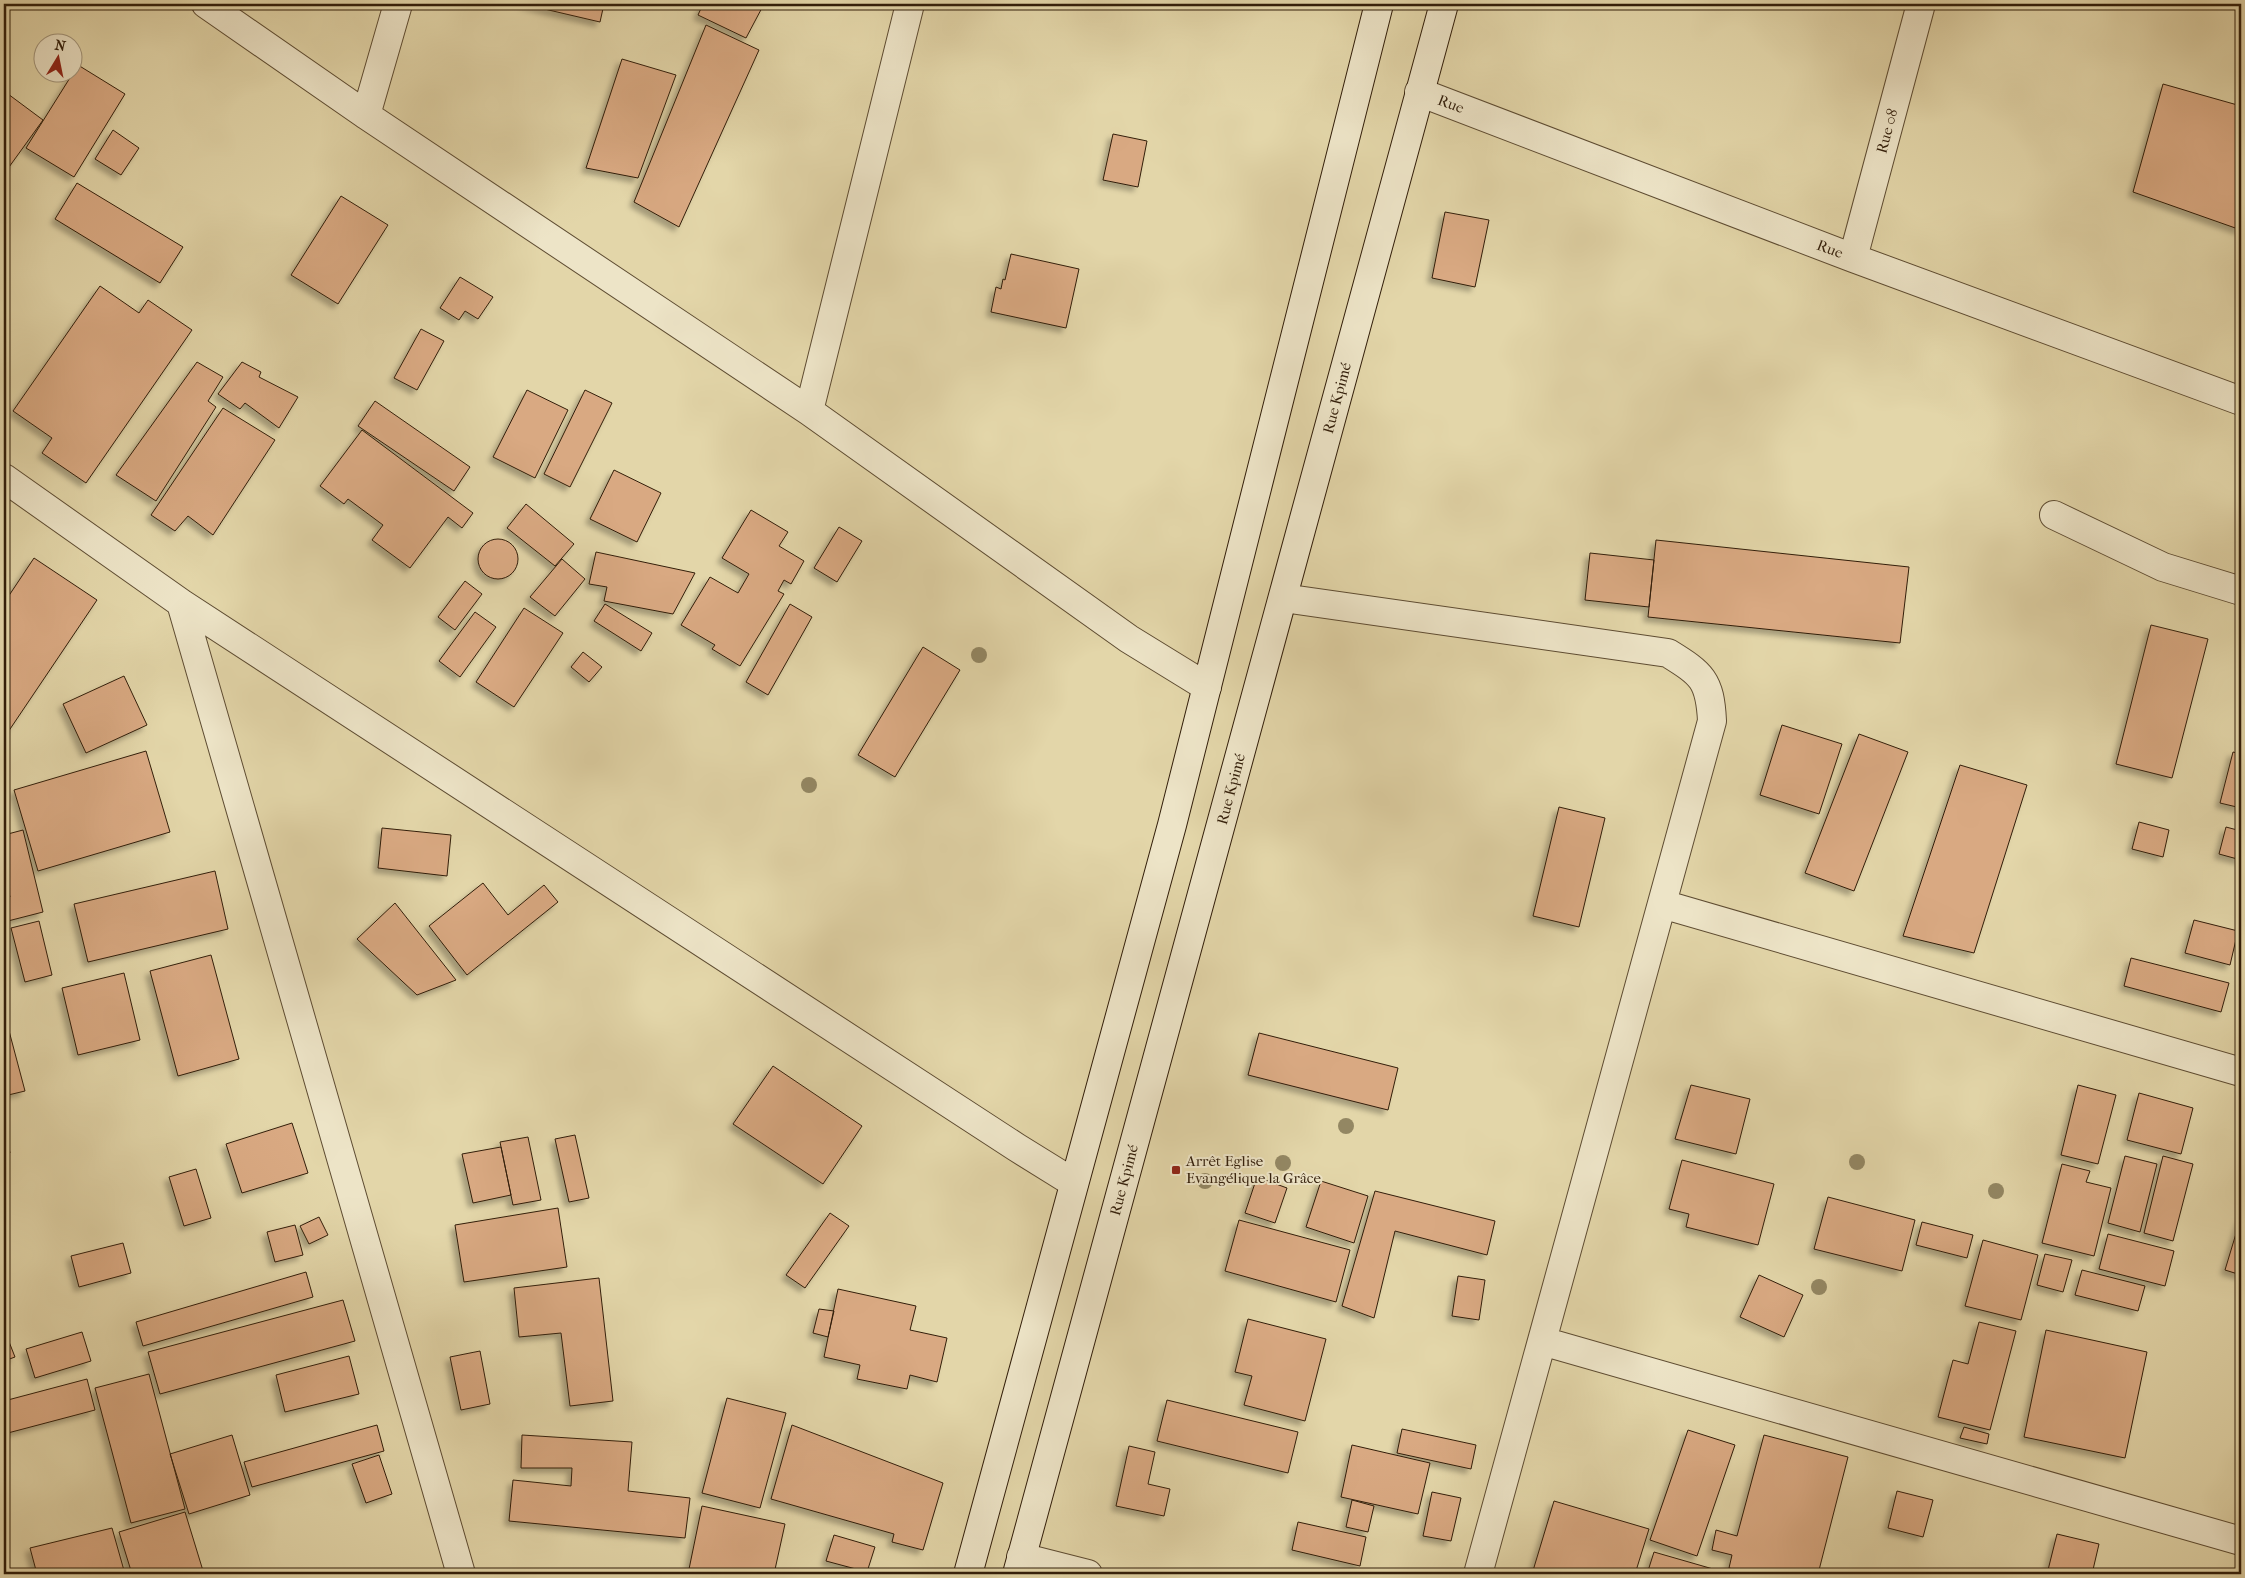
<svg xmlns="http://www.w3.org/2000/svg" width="2245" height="1578" viewBox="0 0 2245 1578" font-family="'IM FELL French Canon',serif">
<defs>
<filter id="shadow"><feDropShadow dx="-4.5" dy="4.5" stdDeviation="2.5" flood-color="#0004"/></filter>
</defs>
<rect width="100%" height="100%" fill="#e3d6a9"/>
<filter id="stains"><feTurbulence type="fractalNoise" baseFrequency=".004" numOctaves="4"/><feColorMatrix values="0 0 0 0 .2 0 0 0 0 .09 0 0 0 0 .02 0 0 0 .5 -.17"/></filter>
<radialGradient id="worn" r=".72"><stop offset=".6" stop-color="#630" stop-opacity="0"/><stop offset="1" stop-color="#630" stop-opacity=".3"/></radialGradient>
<!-- building -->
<path fill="#d9a982" stroke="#321e0a" filter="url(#shadow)" d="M523,4H604L600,22Z
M703,4H764L746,38L698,15Z
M706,25L759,50L679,227L634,202Z
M622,59L676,75L638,178L586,168Z
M78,65L125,94L74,177L26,148Z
M2163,84L2241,106V230L2133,192Z
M4,91L43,120L4,174Z
M113,130L139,148L121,175L95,159Z
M1113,134L1147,141L1138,187L1103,180Z
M77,183L183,247L160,283L55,219Z
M341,196L388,225L338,304L291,275Z
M1445,212L1489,220L1475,287L1432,278Z
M1011,254L1079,269L1066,328L991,312L996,287L1001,289L1003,279L1005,280Z
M460,277L493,297L478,319L465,311L459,320L440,308Z
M100,286L139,313L148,300L192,330L86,483L42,453L52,438L13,411Z
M421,329L444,341L417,390L394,378Z
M197,362L223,377L208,401L216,407L156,501L116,475Z
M242,362L261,372L259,377L298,397L279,428L245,403L240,409L218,394Z
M527,390L568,410L535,478L493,457Z
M585,390L612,403L570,487L544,474Z
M375,401L470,467L454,491L358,426Z
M223,408L275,440L213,535L188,516L175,531L151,515Z
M362,430L473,513L462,528L448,517L410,568L372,540L383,525L348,499L344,504L320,486Z
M614,470L661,493L637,542L590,519Z
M526,504L574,544L555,566L507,528Z
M751,510L788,532L779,546L804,561L791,584L784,580L778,591L784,594L740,666L712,649L715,645L681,625L710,577L738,593L749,574L722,558Z
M839,527L862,541L837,582L814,568Z
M478 559a20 20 0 1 1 40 0a20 20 0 1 1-40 0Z
M1656,540L1909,567L1900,643L1648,617Z
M596,552L695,573L673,614L604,601L607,587L589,584Z
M1590,553L1654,560L1649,607L1585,600Z
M34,558L97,600L4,738V603Z
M562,559L585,579L555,616L530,597Z
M465,581L482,594L455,630L438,617Z
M605,604L652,633L641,651L594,621Z
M790,604L812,617L768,695L746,682Z
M524,608L563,633L514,707L476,682Z
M475,612L496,627L460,677L439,661Z
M2151,625L2208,639L2172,778L2116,764Z
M923,647L960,670L895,777L858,755Z
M583,652L602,667L589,682L571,667Z
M124,676L147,725L86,753L63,704Z
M1782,725L1842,744L1819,814L1760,795Z
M1859,734L1908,752L1854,891L1805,873Z
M146,751L170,832L38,871L14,790Z
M2233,752L2241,754V808L2220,803Z
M1960,765L2027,785L1974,953L1903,936Z
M1559,807L1605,818L1579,927L1533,916Z
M2139,822L2169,830L2163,857L2132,849Z
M2226,827L2241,831V860L2219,854Z
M382,828L451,835L447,876L378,868Z
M23,830L43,912L4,922V899L10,897L4,873V835Z
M215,871L228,929L88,962L74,904Z
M483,883L508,915L544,885L558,902L467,975L429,926Z
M395,903L456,980L417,995L357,939Z
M2194,920L2238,931L2230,965L2185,953Z
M39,921L52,975L25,982L11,928Z
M211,955L239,1059L178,1076L150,971Z
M2131,958L2229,983L2221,1012L2124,986Z
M124,973L140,1040L78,1055L62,988Z
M8,1027L25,1091L4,1096V1028Z
M1259,1033L1398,1068L1388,1110L1248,1075Z
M773,1066L862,1126L823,1184L733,1124Z
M1691,1085L1750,1099L1736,1154L1675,1139Z
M2078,1085L2116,1095L2098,1164L2061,1155Z
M2139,1093L2193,1108L2181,1154L2127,1140Z
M292,1123L308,1173L242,1193L226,1144Z
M4,1126L10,1153L4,1155Z
M575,1135L589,1198L569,1202L555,1139Z
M528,1137L541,1200L513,1205L500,1142Z
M501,1147L511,1195L473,1203L462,1154Z
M2125,1156L2157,1164L2140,1232L2108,1223Z
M2163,1156L2193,1164L2173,1241L2144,1233Z
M1682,1160L1774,1184L1758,1245L1686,1227L1689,1214L1669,1209Z
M2062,1164L2090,1171L2086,1182L2111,1188L2094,1256L2042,1243Z
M196,1169L211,1218L184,1226L169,1177Z
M1257,1177L1287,1188L1275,1223L1245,1213Z
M1321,1181L1368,1196L1354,1243L1306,1227Z
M1375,1191L1495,1221L1487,1255L1395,1231L1374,1318L1342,1306Z
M1828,1197L1915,1220L1902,1271L1814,1249Z
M558,1208L567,1267L464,1282L455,1225Z
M830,1213L849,1226L805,1288L786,1275Z
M319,1217L328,1235L309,1244L300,1226Z
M2241,1217V1275L2225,1270Z
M1239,1220L1350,1250L1336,1302L1225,1271Z
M1922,1222L1973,1235L1967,1258L1916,1245Z
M295,1225L303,1255L275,1262L267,1232Z
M2108,1234L2174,1251L2165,1286L2099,1269Z
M1983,1240L2038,1255L2021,1320L1965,1306Z
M123,1243L131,1273L79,1287L71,1256Z
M2045,1254L2072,1260L2063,1292L2037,1285Z
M2082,1270L2145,1286L2138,1311L2075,1295Z
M306,1272L313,1297L143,1346L136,1322Z
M1759,1275L1803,1295L1784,1337L1740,1317Z
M1458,1276L1485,1280L1479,1320L1452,1316Z
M599,1278L613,1401L570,1406L561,1333L519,1337L514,1288Z
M838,1289L916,1306L910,1330L947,1338L937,1382L910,1375L907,1389L857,1379L860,1365L824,1357Z
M343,1300L355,1341L160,1394L148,1352Z
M819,1309L834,1311L828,1337L813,1333Z
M1248,1319L1326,1339L1305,1421L1244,1405L1252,1376L1235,1372Z
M1979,1322L2016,1331L1990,1430L1938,1417L1953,1360L1968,1364Z
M4,1329L15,1357L4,1361Z
M2046,1330L2147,1352L2125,1458L2024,1437Z
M82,1332L91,1361L35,1378L26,1349Z
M480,1351L490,1404L461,1410L450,1357Z
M349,1356L359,1394L285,1412L276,1375Z
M149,1374L185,1509L131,1523L95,1388Z
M87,1379L95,1410L4,1434V1401Z
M727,1398L786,1413L760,1508L702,1493Z
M1167,1400L1298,1432L1288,1473L1157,1441Z
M377,1425L384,1451L252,1487L244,1462Z
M792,1425L943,1483L923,1550L892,1542L894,1534L771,1499Z
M1964,1427L1989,1434L1987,1444L1960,1438Z
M1402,1429L1476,1445L1471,1469L1397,1453Z
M1688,1430L1735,1445L1697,1556L1650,1540Z
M232,1435L250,1495L189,1514L170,1454Z
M522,1435L632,1442L628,1491L690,1498L685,1538L509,1521L513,1480L571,1486L572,1468H521Z
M1764,1435L1848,1457L1818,1574H1755L1729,1568L1732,1555L1712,1550L1716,1530L1737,1536Z
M1352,1445L1430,1463L1418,1514L1341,1497Z
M1129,1446L1155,1452L1148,1484L1170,1489L1164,1516L1116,1506Z
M379,1455L392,1494L366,1503L352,1464Z
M1897,1491L1933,1500L1923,1537L1888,1528Z
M1432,1492L1461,1498L1451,1541L1423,1536Z
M1352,1500L1374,1506L1368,1532L1346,1527Z
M1554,1501L1649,1529L1635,1574H1532Z
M702,1506L785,1524L774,1574H688Z
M185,1512L204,1574H132L119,1532Z
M1298,1522L1366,1537L1360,1566L1292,1550Z
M112,1528L125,1574H37L30,1548Z
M2057,1534L2099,1544L2092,1574H2047Z
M834,1535L875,1547L867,1572L826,1561Z
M1654,1552L1720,1571L1719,1574H1647Z"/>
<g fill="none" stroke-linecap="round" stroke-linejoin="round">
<defs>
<path id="minor" d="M206,4L366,115L809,411L1129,639L1207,687
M1419,92L1853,258L2241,401
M366,115L398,4
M1853,258L1921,4
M809,411L910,4
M4,478L181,603L1016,1147L1074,1183
M2054,515L2163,567L2241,591
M1283,598L1668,653C1702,674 1710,680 1712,721L1478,1574
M181,603L461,1574
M1662,904L2241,1072
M1542,1341L2241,1541
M1021,1557L1088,1574"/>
<path id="secondary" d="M968,1574L1172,825L1379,4
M1017,1574L1444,4"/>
</defs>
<!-- minor casing -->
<use href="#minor" stroke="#5e4c32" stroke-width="30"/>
<!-- secondary casing -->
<use href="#secondary" stroke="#321e0a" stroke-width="30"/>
<!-- minor -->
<use href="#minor" stroke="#ede4c7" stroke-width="28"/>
<!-- secondary -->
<use href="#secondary" stroke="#ede4c7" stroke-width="28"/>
</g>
<!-- trees -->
<g fill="#938763">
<circle cx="979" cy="655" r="8"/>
<circle cx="809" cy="785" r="8"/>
<circle cx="1346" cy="1126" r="8"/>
<circle cx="1857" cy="1162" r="8"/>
<circle cx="1283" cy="1163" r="8"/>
<circle cx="1205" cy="1181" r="8"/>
<circle cx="1996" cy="1191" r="8"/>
<circle cx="1819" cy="1287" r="8"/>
</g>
<!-- markers -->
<rect fill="#8f2418" stroke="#ede4c7" stroke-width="2" x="1171" y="1165" width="10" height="10" rx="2.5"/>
<g text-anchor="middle" stroke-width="4" stroke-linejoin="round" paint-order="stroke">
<!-- street labels -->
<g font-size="15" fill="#321e0a" stroke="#ede4c7">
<text transform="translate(1451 104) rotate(21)" y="5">Rue</text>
<text transform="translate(1887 131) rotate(-75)" y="5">Rue 08</text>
<text transform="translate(1830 249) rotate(21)" y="5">Rue</text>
<text transform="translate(1337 398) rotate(-75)" y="5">Rue Kpimé</text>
<text transform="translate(1231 789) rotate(-75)" y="5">Rue Kpimé</text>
<text transform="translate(1124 1180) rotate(-75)" y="5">Rue Kpimé</text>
</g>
<!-- poi labels -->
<g font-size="15" fill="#321e0a" stroke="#ede4c7" text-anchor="start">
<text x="1186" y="1166">Arrêt Eglise<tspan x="1186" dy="17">Evangélique la Grâce</tspan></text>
</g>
</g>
<!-- margin -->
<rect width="2245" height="1578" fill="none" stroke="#e3d6a9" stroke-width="20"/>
<rect x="5" y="5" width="2235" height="1568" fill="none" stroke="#321e0a" stroke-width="2.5"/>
<rect x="10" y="10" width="2225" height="1558" fill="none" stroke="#321e0a"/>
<!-- north arrow -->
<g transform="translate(58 58) rotate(10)"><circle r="24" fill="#ede4c7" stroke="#a2957b"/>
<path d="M0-4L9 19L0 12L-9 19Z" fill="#8f2418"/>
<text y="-8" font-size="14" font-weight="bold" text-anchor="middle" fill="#321e0a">N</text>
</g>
<rect width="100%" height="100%" filter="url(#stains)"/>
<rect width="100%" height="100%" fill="url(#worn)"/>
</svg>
